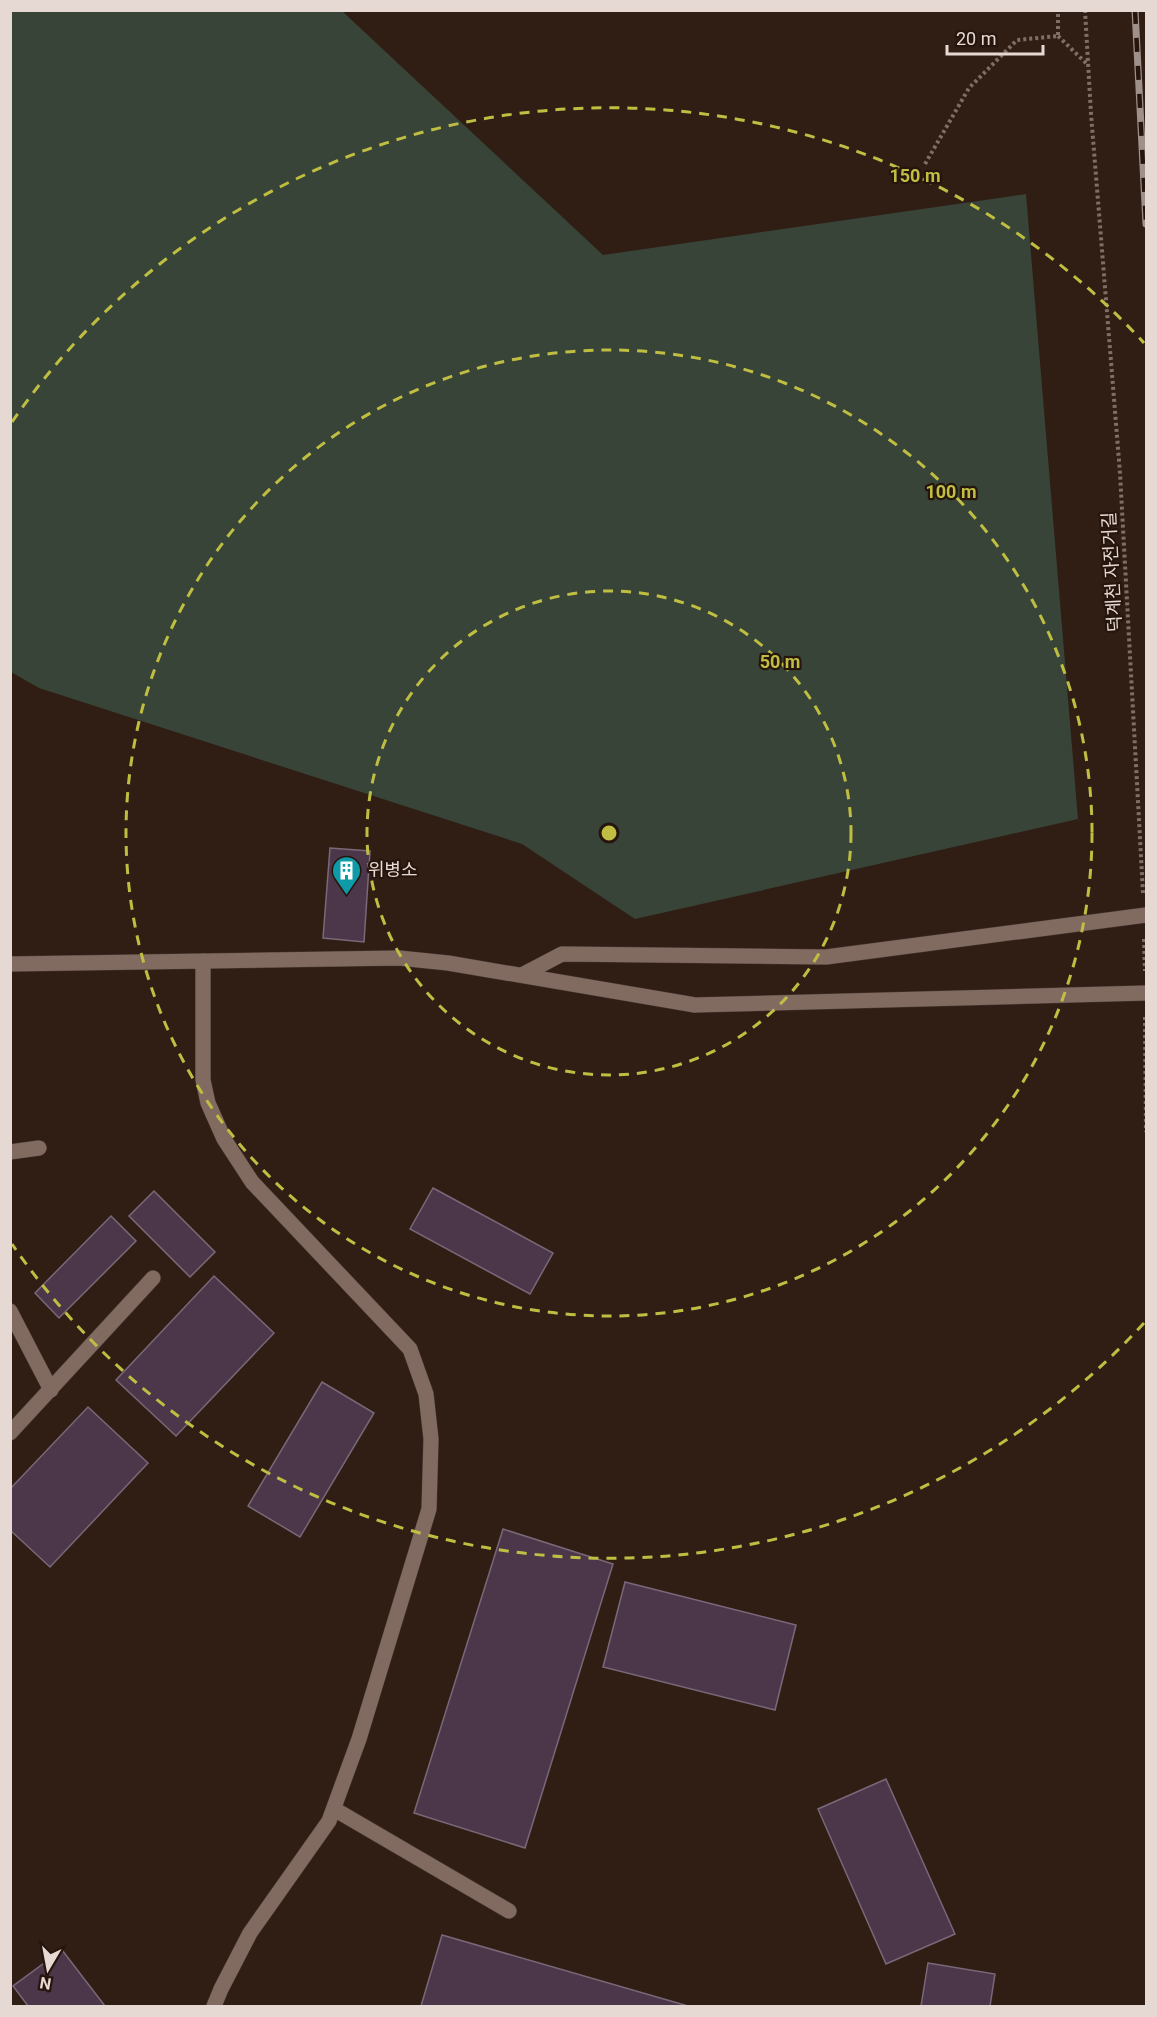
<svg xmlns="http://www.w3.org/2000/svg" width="1157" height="2017" viewBox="0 0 1157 2017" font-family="Roboto,'Noto Sans KR',sans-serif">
<rect width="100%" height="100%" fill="#301e15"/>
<!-- green -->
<path fill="#374437" d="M11,10L342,11L603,255L1026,194L1078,819L635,919L522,844L39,688L11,672Z"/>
<!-- building -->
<path fill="#4c374a" stroke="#796878" stroke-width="1.5" d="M330,848L370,851L364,942L323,938Z
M433,1188L553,1253L530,1294L410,1229Z
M154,1191L215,1252L190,1277L129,1216Z
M111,1216L136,1241L59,1318L35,1293Z
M214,1276L274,1333L176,1436L116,1380Z
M322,1382L374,1413L300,1537L248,1506Z
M88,1407L148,1463L50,1567L10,1530V1489Z
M503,1529L613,1564L525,1848L414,1813Z
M625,1582L796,1625L775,1710L603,1667Z
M886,1779L955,1934L886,1964L818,1809Z
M442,1935L688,2006H421Z
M62,1950L105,2006H28L13,1986Z
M928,1963L995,1974L990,2006H921Z"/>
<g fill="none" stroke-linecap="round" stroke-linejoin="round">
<defs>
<path id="minor" d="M203,961V1080L208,1103L224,1139L252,1182L410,1349L426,1394L431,1439L429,1509L359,1739L329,1821L250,1933L221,1989L214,2006
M10,964L399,958L448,963L695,1005
M522,975L562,954L826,957L1146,915
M10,1152L39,1148
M10,1311L51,1390
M10,1433L153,1278
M334,1809L509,1911"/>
</defs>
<!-- minor casing -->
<use href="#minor" stroke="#493a34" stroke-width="16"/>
<!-- path -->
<path stroke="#7e6e66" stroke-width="4" stroke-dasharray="3 3" stroke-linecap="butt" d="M1085,10L1091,114L1120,473L1143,893
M1058,36L1088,65
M925,164L969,88L1017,40L1058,36V10
M1144,939L1145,971
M1145,1017L1146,1132"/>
<!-- minor -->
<use href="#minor" stroke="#816b61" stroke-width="15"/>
<defs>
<path id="rail" d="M1135,10L1146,224"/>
</defs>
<!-- rail casing -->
<use href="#rail" stroke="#9f9089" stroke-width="7"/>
<!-- rail -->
<use href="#rail" stroke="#26150c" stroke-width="4.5" stroke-dasharray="14" stroke-linecap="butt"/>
<defs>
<path id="minor-bridge" d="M695,1005L1146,993"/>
</defs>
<!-- minor-bridge casing -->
<use href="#minor-bridge" stroke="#493a34" stroke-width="16" stroke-linecap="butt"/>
<!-- minor-bridge -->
<use href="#minor-bridge" stroke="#816b61" stroke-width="15"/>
</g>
<!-- distance rings -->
<g fill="none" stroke="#bfbe42" stroke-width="3" stroke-dasharray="10 8">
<circle cx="609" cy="833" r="242"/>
<circle cx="609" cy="833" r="483"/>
<path d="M1144 1323A725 725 0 0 1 12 1244M12 422A725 725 0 0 1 1144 343"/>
</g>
<!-- icons -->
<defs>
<symbol id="building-pin" viewBox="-11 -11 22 30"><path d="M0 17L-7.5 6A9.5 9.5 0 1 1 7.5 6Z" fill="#0f9aa8" stroke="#26150c"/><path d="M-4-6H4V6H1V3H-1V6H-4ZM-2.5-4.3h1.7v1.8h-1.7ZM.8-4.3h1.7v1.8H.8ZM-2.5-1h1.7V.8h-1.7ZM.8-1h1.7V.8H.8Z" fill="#fff"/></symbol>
</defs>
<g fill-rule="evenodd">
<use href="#building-pin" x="330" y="854" width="33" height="45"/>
</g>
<g text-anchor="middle" stroke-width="4.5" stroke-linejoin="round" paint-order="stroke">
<!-- street labels -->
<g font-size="18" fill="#e6d9d3" stroke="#26150c">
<text transform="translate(1112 572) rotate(-93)" y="6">덕계천 자전거길</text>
</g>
<!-- poi labels -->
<g font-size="18" fill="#e6d9d3" stroke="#26150c" text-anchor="start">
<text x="368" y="876">위병소</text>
</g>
</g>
<circle cx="609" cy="833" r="9" fill="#bfbe42" stroke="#26150c" stroke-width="3"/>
<g font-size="18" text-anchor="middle" font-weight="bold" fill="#bfbe42" stroke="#26150c" stroke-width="4.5" stroke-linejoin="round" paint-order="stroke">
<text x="915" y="182">150 m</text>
<text x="951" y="498">100 m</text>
<text x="780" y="668">50 m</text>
</g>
<!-- border -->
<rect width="1157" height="2017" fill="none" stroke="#e6d9d3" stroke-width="24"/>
<!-- north arrow -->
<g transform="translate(48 1969) rotate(190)" stroke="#26150c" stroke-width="4.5" paint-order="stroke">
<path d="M0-4.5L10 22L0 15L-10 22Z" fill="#e6d9d3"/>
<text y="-9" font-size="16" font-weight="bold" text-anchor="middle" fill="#e6d9d3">N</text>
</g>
<!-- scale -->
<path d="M947 45v9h96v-9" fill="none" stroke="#e6d9d3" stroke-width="3"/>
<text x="956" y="45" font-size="18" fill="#e6d9d3" stroke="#26150c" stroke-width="4.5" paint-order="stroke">20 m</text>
</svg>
